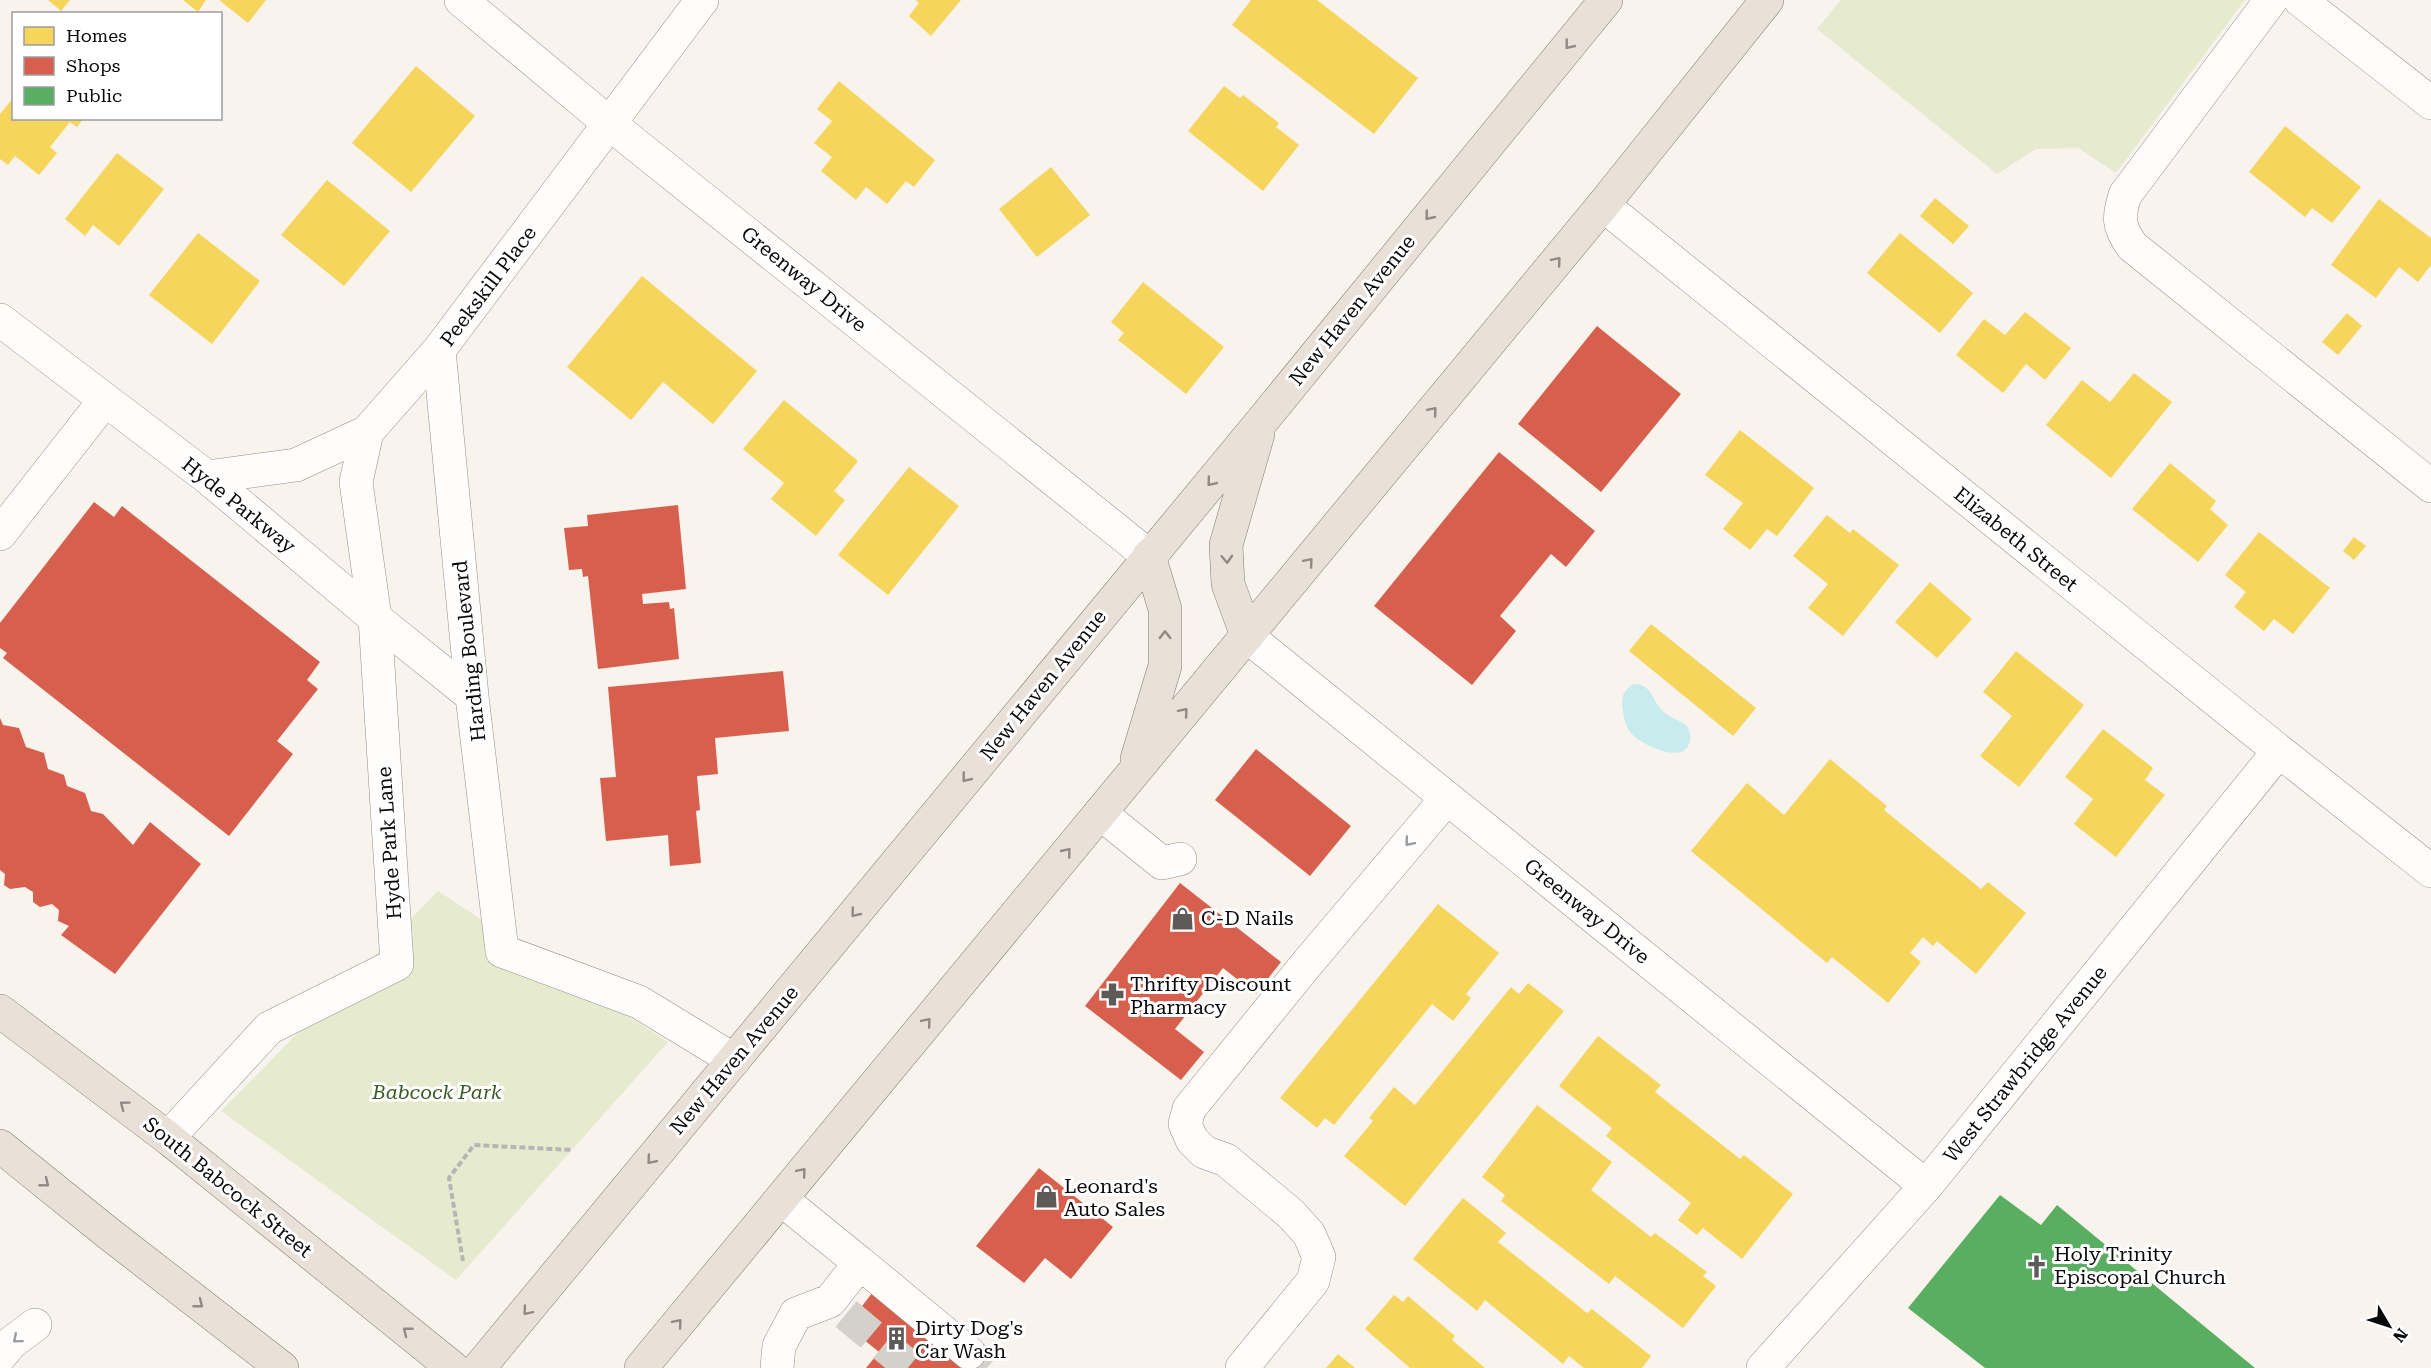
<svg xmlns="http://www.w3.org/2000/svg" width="2431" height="1368" viewBox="0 0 2431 1368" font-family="'Roboto Serif',serif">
<rect width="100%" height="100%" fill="#f8f3ed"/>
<!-- green -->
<path fill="#e6eacf" d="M1841,0H2245L2116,173L2078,148L2036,149L1997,174L1817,29Z
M438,891L668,1042L456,1280L221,1111Z"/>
<!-- water -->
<path fill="#c8ebee" d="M1633,684C1654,684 1651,702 1665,713C1672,719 1684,721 1688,728C1691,734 1691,740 1688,746C1679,763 1640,744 1631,733C1626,727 1624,719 1623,711C1621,698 1622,692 1633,684Z"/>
<!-- homes -->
<path fill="#f6d55c" d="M48,0H70L61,11Z
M183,0H206L198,12Z
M219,0H266L248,23Z
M916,0H961L931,36L909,16L919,3Z
M1251,0H1317L1418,78L1374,134L1232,25Z
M416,66L475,116L411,192L352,143Z
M839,81L935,160L914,187L906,181L887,204L866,187L856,200L821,171L832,157L814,143L832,121L817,109Z
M1224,86L1240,98L1243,95L1279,123L1276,127L1299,145L1263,191L1188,131Z
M14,97V118H84L77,127L70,122L50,147L57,153L39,175L15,156L8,165L0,159V114Z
M2285,126L2361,187L2332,223L2312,208L2305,217L2249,172Z
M117,153L164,189L119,246L93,225L85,236L65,219Z
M1051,167L1090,215L1037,257L999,209Z
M327,180L390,231L344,286L281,235Z
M1935,198L1969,226L1953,244L1920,216Z
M2379,199L2431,238V265L2418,282L2399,267L2376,298L2331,265Z
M198,233L260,281L212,344L149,295Z
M1900,233L1973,293L1940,333L1867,273Z
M642,276L757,371L713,424L663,382L631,420L567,367Z
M1143,282L1224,347L1186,394L1118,340L1124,333L1111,322Z
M2025,312L2071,348L2045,380L2026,364L2003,393L1956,355L1984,319L2005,335Z
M2347,313L2362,326L2338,355L2322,342Z
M2134,373L2172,402L2111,478L2046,425L2082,380L2110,402Z
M784,400L858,461L834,491L845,500L816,536L771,499L784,483L743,449Z
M1740,430L1814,488L1777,536L1767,529L1750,550L1723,529L1743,503L1705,475Z
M2170,463L2216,501L2210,509L2228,525L2198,562L2132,509Z
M909,467L959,506L888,595L838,555Z
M1827,515L1850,533L1853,529L1899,565L1843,636L1808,608L1828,584L1793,556Z
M2259,532L2330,588L2293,634L2274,619L2264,631L2234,607L2246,592L2225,575Z
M2354,537L2366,546L2354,560L2343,551Z
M1930,582L1972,619L1937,658L1895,622Z
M1651,624L1756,708L1733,736L1629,651Z
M2016,651L2084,705L2019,787L1980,756L2012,716L1983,692Z
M2103,729L2153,768L2145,780L2165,795L2116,857L2074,824L2093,799L2065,777Z
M1830,759L1887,806L1884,810L1981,889L1988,882L2026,913L1976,974L1937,941L1933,946L1923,937L1910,953L1921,962L1888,1003L1832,957L1827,963L1691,851L1747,783L1784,815Z
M1438,904L1499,953L1466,994L1471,998L1453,1021L1432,1004L1334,1125L1325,1118L1317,1128L1280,1098Z
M1528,983L1564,1011L1405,1206L1344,1156L1373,1121L1369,1118L1394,1087L1415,1105L1511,987L1519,994Z
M1598,1036L1661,1085L1655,1092L1740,1159L1744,1155L1793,1194L1742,1259L1703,1228L1697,1235L1678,1220L1691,1203L1606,1136L1612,1128L1559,1086Z
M1537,1105L1612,1162L1591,1190L1651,1237L1655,1233L1707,1272L1703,1276L1716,1286L1683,1328L1615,1276L1609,1284L1501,1201L1505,1195L1482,1177Z
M1463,1198L1506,1233L1498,1242L1587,1313L1592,1309L1651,1356L1642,1368H1584L1569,1356L1563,1364L1485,1300L1477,1311L1413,1259Z
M1394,1295L1403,1302L1408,1296L1455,1336L1452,1340L1485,1368H1410L1365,1329Z
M1338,1354L1355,1368H1326Z"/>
<!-- shops -->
<path fill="#d6604d" d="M1597,326L1681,394L1601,492L1518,424Z
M1499,452L1595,531L1566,567L1551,554L1500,616L1516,631L1472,685L1374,606Z
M94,502L114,517L122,506L320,662L307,680L318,689L277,741L293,754L229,836L3,658L7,653L0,648V623Z
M678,505L686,589L642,594L643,604L669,602L670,609L674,608L679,659L598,669L588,576L583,577L582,569L569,570L564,528L588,526L587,515Z
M783,671L789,731L715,738L718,774L697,776L700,810L696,811L701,863L670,866L668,835L606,841L600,778L616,777L608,687Z
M0,718L3,725L19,728L26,747L44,753L48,769L64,775L67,786L85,793L91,811L103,814L133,845L150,822L201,864L115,974L61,935L69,926L58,921L59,910L52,904L40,907L33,902V892L25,887L10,889L4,885L5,874L0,870Z
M1256,749L1351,826L1310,876L1215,800Z
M1180,883L1281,962L1256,994L1223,968L1175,1029L1204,1052L1181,1080L1085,1006Z
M1039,1168L1113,1227L1071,1279L1045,1258L1024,1283L976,1246Z
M872,1293L968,1368H866L879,1352L847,1326Z"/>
<!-- public -->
<path fill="#5aae61" d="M2000,1195L2041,1225L2057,1205L2255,1368H1985L1908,1308Z"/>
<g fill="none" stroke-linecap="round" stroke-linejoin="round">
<!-- minor-tunnel -->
<path stroke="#d4d0cb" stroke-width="33" stroke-dasharray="33 16" stroke-linecap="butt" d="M846,1314L911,1368
M969,1353L987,1368"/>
<defs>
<path id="minor" d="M461,0L610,124L1149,556
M2271,0L2125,195C2118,218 2118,226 2132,246L2431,486
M2300,0L2431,103
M1603,205L2279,751L2431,871
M0,320L207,477L375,618L472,696
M439,350L472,696L502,951L639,1002L734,1060
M207,477L296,465L367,432L439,350L702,0
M0,534L105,400
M1247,636L1926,1186
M1100,813L1162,863L1180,859
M168,1138L269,1028L397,964L375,618L356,482L367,432
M860,1263L969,1353
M0,1356L11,1343L35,1325
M777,1368L779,1346L796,1314L830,1301L860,1263L781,1199
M1242,1368L1313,1281L1319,1257L1309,1234L1291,1214L1226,1160L1204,1152L1192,1140L1185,1124L1189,1109L1305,966L1447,798
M1763,1368L1926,1186L2279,751"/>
<path id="major" d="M1247,636L1228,584L1226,545L1258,434
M1137,759L1165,666V609L1149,556
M0,1011L168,1138L453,1368
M0,1146L108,1233L282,1368
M479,1368L1262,421L1606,0
M641,1368L1603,205L1767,0"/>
</defs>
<!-- minor casing -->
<use href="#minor" stroke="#918e8c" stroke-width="34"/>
<!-- major casing -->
<use href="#major" stroke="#7e7c79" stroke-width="34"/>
<!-- path -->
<path stroke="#b6b5b4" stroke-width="4" stroke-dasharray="6 3" stroke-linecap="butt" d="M463,1261L449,1178L474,1145L573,1150"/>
<!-- minor -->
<use href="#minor" stroke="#fefdfc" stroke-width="33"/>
<!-- major -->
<use href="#major" stroke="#e9e0d8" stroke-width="33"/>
</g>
<!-- one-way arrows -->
<defs><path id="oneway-chevron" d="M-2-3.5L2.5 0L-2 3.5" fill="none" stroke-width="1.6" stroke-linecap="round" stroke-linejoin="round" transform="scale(1.5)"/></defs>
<g stroke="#8f8a85">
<use href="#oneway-chevron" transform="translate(1569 45) rotate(129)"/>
<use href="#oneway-chevron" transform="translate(1429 216) rotate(129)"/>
<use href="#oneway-chevron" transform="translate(1557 261) rotate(-50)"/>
<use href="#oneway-chevron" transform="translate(1433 411) rotate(-50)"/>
<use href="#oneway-chevron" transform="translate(1211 482) rotate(130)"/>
<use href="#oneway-chevron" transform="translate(1227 559) rotate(87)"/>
<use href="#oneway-chevron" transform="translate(1309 562) rotate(-50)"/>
<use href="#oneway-chevron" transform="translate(1165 635) rotate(-90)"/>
<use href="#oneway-chevron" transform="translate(1184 712) rotate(-50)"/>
<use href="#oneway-chevron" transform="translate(966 778) rotate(129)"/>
<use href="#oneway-chevron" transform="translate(1067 852) rotate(-51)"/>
<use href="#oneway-chevron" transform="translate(855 913) rotate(129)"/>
<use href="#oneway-chevron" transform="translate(927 1022) rotate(-50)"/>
<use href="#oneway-chevron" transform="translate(124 1105) rotate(-143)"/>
<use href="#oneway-chevron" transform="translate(651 1160) rotate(130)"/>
<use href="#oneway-chevron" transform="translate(802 1172) rotate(-50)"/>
<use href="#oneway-chevron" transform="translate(45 1183) rotate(39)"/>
<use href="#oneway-chevron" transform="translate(199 1304) rotate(38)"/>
<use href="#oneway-chevron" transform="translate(527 1311) rotate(130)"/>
<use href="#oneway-chevron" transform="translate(678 1323) rotate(-50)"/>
<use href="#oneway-chevron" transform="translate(407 1331) rotate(-141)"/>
</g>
<g stroke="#9c9b9b">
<use href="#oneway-chevron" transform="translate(1409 842) rotate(130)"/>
<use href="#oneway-chevron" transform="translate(17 1339) rotate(140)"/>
</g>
<!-- icons -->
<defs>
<symbol id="shop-bare" viewBox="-9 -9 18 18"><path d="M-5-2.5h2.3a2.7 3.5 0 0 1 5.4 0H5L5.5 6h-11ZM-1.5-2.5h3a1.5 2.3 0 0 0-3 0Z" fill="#5d5b59" stroke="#fff" stroke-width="2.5" paint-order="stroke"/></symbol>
<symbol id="pharmacy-bare" viewBox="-9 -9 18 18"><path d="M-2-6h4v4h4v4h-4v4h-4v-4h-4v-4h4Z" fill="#5d5b59" stroke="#fff" stroke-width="2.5" paint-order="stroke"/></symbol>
<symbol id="church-bare" viewBox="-9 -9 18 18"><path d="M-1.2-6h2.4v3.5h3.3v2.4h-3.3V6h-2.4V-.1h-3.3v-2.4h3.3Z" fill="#5d5b59" stroke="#fff" stroke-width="2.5" paint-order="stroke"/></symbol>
<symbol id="building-bare" viewBox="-9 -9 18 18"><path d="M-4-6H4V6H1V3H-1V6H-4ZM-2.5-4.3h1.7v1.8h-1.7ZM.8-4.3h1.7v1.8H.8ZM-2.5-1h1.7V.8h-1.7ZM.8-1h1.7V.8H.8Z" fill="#5d5b59" stroke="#fff" stroke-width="2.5" paint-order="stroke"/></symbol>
</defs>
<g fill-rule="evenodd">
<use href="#shop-bare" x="1166" y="902" width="33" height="33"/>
<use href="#pharmacy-bare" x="1096" y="978" width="33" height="33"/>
<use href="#shop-bare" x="1030" y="1180" width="33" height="33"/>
<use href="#church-bare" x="2020" y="1250" width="33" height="33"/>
<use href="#building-bare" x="880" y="1322" width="33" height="33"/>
</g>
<g text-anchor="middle" stroke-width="6" stroke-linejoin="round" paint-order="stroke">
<!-- street labels -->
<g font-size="20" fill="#090909" stroke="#fff">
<text transform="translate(804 279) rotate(39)" y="7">Greenway Drive</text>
<text transform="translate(488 286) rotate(-53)" y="7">Peekskill Place</text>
<text transform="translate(1352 310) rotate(-51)" y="7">New Haven Avenue</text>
<text transform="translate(239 505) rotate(39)" y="7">Hyde Parkway</text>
<text transform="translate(2016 539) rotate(39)" y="7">Elizabeth Street</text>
<text transform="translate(469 651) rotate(-96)" y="7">Harding Boulevard</text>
<text transform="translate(1043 685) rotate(-51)" y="7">New Haven Avenue</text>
<text transform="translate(389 843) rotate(-94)" y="7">Hyde Park Lane</text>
<text transform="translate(1587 911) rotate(39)" y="7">Greenway Drive</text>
<text transform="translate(734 1060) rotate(-50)" y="7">New Haven Avenue</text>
<text transform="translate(2025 1064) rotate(-51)" y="7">West Strawbridge Avenue</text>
<text transform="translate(228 1187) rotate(39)" y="7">South Babcock Street</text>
</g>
<!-- poi labels -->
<g font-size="20" fill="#090909" stroke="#fff" text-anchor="start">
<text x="1201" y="925">C-D Nails</text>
<text x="1130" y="991">Thrifty Discount<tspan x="1130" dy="23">Pharmacy</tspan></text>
<text x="1064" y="1193">Leonard's<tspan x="1064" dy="23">Auto Sales</tspan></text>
<text x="2054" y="1261">Holy Trinity<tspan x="2054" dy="23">Episcopal Church</tspan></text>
<text x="915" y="1335">Dirty Dog's<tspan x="915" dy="23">Car Wash</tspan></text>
</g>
<!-- park labels -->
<g font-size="20" font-style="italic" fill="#3b5922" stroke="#fff">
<text x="437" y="1099">Babcock Park</text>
</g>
</g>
<!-- legend -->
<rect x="12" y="12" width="210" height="108" fill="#ffffff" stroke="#9d9d9d" stroke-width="1.5"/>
<rect x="24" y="27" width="30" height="18" fill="#f6d55c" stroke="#9d9d9d" stroke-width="1.5"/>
<text x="66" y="42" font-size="18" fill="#090909">Homes</text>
<rect x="24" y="57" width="30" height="18" fill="#d6604d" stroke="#9d9d9d" stroke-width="1.5"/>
<text x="66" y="72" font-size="18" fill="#090909">Shops</text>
<rect x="24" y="87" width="30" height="18" fill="#5aae61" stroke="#9d9d9d" stroke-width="1.5"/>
<text x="66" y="102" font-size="18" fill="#090909">Public</text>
<!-- north arrow -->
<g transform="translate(2389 1326) rotate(129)" stroke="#ffffff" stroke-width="4.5" paint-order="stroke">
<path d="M0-4.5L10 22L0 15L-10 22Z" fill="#090909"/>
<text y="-9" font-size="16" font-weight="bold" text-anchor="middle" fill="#090909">N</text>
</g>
</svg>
